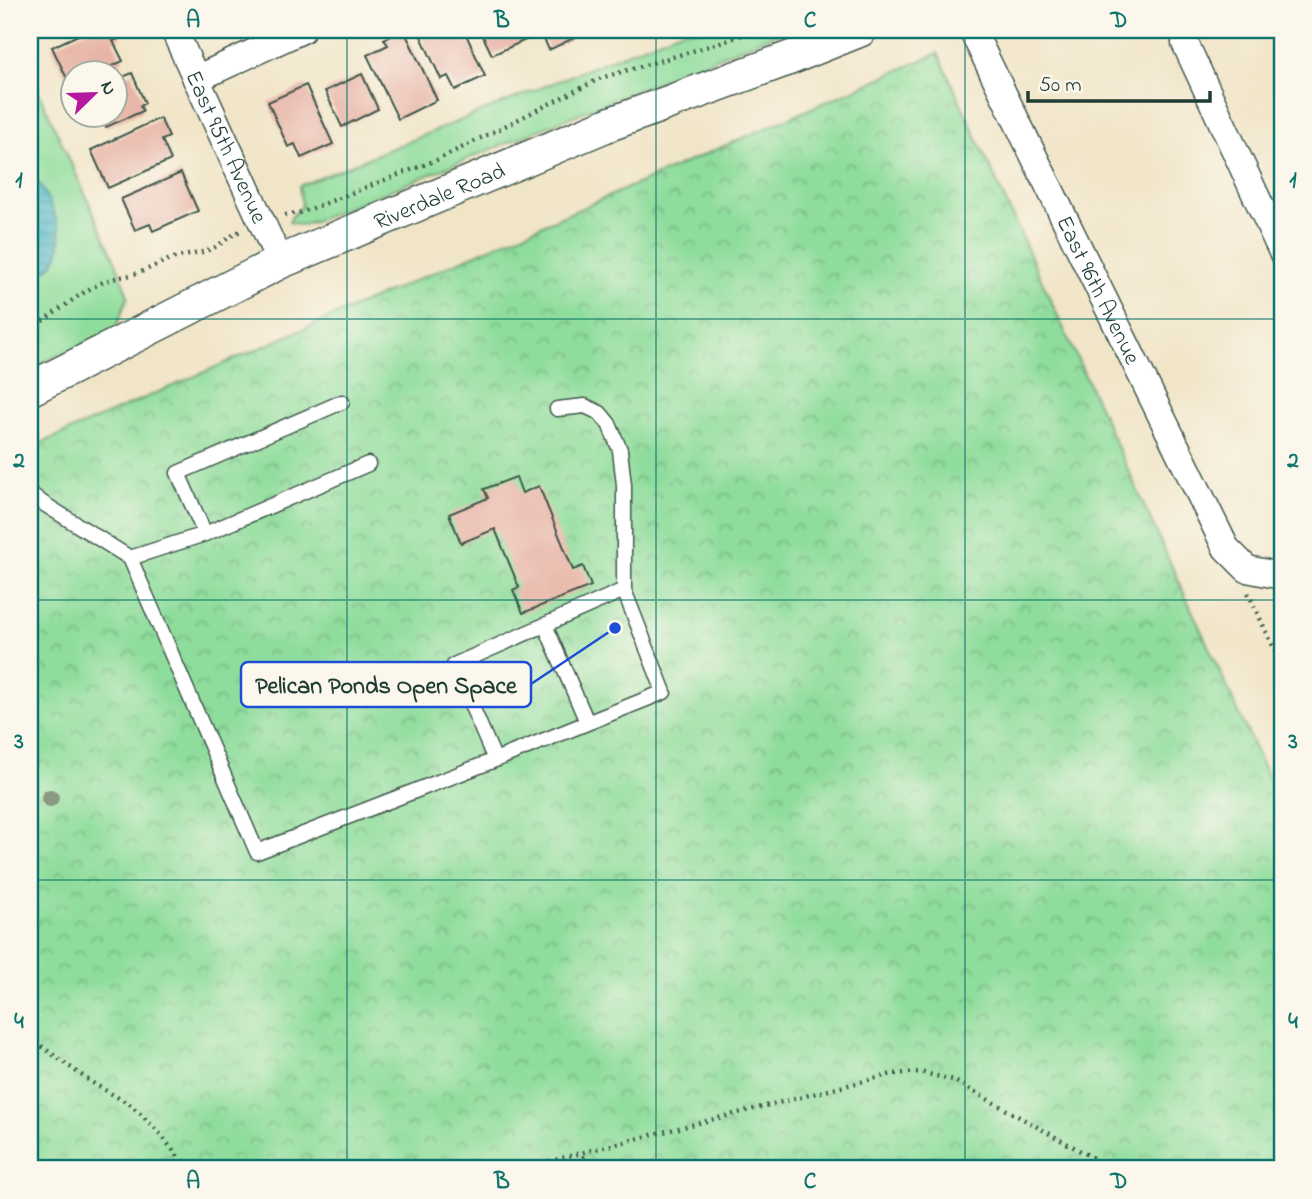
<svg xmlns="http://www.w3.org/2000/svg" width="1312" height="1199" viewBox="0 0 1312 1199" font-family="'Indie Flower',sans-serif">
<defs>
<pattern id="park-crowns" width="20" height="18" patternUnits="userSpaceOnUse" patternTransform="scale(1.75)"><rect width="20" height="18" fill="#8fdd9c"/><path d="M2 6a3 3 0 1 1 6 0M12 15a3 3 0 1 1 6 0" fill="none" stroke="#74b480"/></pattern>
<pattern id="water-rules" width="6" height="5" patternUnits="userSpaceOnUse" patternTransform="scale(1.75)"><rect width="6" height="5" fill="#4ab6c6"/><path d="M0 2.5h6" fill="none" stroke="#3d95a2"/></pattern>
</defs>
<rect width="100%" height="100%" fill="#fbf7ec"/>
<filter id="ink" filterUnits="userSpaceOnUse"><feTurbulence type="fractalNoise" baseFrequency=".0143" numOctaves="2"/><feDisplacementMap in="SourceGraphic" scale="14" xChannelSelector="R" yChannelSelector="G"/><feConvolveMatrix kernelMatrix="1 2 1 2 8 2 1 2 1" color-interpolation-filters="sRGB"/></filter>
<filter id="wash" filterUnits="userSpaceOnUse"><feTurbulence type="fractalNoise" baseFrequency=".00686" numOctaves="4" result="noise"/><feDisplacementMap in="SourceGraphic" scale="28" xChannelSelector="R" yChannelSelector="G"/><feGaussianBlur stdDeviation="1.57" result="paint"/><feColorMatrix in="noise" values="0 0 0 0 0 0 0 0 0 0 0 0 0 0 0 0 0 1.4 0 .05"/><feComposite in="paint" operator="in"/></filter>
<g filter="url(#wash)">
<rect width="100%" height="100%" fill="#f1e5c8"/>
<!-- green -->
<path fill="#8fdd9c" stroke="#578d68" stroke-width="2" d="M683,30H785L310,223L301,225L289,222L292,216L302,206L299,186Z
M30,73L115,260L128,296L116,328L74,349L30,368Z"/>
<!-- park -->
<path fill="url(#park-crowns)" stroke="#578d68" stroke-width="2" d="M938,53L1282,808V1169H30V448Z"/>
<!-- water -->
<path fill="url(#water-rules)" stroke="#347a7d" stroke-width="2" d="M30,167C44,193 74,235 53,264C47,271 37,275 30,280Z"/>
<g id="blocks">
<!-- building -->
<path fill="#e7b2a5" d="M89,30H118L122,37L113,41L123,61L95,74H74V83L70,85L52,47Z
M404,30L437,100L398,119L367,55L388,45L384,39Z
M418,30H464L485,76L455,90L448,76L441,79Z
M480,30H524L528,39L492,55Z
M540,30H585L586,32L549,50Z
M132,73L145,103L140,106L143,111L106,127L101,116H116V80Z
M362,74L378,109L342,127L325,91Z
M306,85L333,144L301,158L295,144L288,147L268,102Z
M160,118L169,137L162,140L171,160L108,188L91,150Z
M181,173L198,211L153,231L150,224L135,230L121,199Z
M516,477L522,493L539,486L573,570L583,566L591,586L523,613L513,590L519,587L495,529L461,543L449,514L488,498L484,489Z"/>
</g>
</g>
<g filter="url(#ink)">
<use href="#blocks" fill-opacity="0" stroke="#3e564a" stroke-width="2"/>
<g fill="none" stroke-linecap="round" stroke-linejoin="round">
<defs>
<path id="service" d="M342,402L178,473L205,534L368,464
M557,409L585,406L600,413L609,424L620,450L624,485V590L664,692L495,760L454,665L624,590
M30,493L41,502L130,558L205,534
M130,558L257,852L495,760
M545,625L587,722"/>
<g id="minor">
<path id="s1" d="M174,30L280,262"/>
<path id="s2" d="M972,30L1226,548L1247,569L1277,575L1282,573"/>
<path d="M1185,43L1282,252"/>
<path d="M196,79L302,30"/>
</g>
<g id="tertiary">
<path id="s3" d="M30,389L280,262L607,125L790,58L860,30"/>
</g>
</defs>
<!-- service casing -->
<use href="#service" stroke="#3e564a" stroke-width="17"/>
<!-- minor casing -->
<use href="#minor" stroke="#3e564a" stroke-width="29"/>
<!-- tertiary casing -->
<use href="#tertiary" stroke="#3e564a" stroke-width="36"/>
<!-- path -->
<path stroke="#3e564a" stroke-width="4.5" stroke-dasharray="2 5" stroke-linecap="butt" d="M285,215L303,212L439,159L601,78L723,42L755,30
M30,328C54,316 74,296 99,284C110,278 123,277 135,274C148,270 159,263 171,259C183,255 196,255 208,250C221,246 228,236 241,231
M1248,593L1282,665
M30,1038L91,1082L131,1105L156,1129L180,1159L185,1169
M522,1169L588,1151L892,1074L920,1072L953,1080L1113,1169
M575,1169L587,1152"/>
<!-- service -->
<use href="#service" stroke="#fff" stroke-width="14"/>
<!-- minor -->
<use href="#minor" stroke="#fff" stroke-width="26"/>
<!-- tertiary -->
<use href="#tertiary" stroke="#fff" stroke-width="33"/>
</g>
<!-- trees -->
<circle fill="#8a9a82" cx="50" cy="798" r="9"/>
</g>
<!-- grid -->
<path fill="none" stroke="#0f766e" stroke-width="2" stroke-opacity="0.55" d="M347,30V1169M656,30V1169M965,30V1169M30,319H1282M30,600H1282M30,880H1282"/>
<g text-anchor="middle" stroke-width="5" stroke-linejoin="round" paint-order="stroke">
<!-- street labels -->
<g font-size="23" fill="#1f3d34" stroke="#fbf7ec">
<text dy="8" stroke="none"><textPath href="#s1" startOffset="128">East 95th Avenue</textPath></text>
<text dy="8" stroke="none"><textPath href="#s3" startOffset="453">Riverdale Road</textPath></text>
<text dy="8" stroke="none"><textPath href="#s2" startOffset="289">East 96th Avenue</textPath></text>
</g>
</g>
<!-- callouts -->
<path fill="none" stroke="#1d4ed8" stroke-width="2.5" d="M615 628L531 684"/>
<circle fill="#1d4ed8" stroke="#fbf7ec" stroke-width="2.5" cx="615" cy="628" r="7"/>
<rect fill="#fbf7ec" stroke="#1d4ed8" stroke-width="2.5" x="241" y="662" width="290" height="45" rx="7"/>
<g font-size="24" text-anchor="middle" font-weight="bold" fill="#1f3d34">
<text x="386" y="693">Pelican Ponds Open Space</text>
</g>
<!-- margin -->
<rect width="1312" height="1199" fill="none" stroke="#fbf7ec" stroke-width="77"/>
<!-- north arrow -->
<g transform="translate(94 94) rotate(67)"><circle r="33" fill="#fbf7ec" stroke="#a3ada2" stroke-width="2"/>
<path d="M0-5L12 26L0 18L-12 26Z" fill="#b5179e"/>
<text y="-10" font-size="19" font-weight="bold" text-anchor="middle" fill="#1f3d34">N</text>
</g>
<!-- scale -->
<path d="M1028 91v10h182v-10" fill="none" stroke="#1f3d34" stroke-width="3.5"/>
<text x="1039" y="91" font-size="21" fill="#1f3d34" stroke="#fbf7ec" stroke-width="5" paint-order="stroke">50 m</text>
<rect x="38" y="38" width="1236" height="1122" fill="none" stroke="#0f766e" stroke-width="2.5"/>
<g font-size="23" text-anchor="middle" font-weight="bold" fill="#0f766e">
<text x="193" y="27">A</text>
<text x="502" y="27">B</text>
<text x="810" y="27">C</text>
<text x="1119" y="27">D</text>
<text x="19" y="187">1</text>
<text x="1293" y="187">1</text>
<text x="19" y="467">2</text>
<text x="1293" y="467">2</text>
<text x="19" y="748">3</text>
<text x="1293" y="748">3</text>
<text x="19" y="1028">4</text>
<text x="1293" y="1028">4</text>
<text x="193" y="1188">A</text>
<text x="502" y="1188">B</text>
<text x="810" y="1188">C</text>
<text x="1119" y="1188">D</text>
</g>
</svg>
